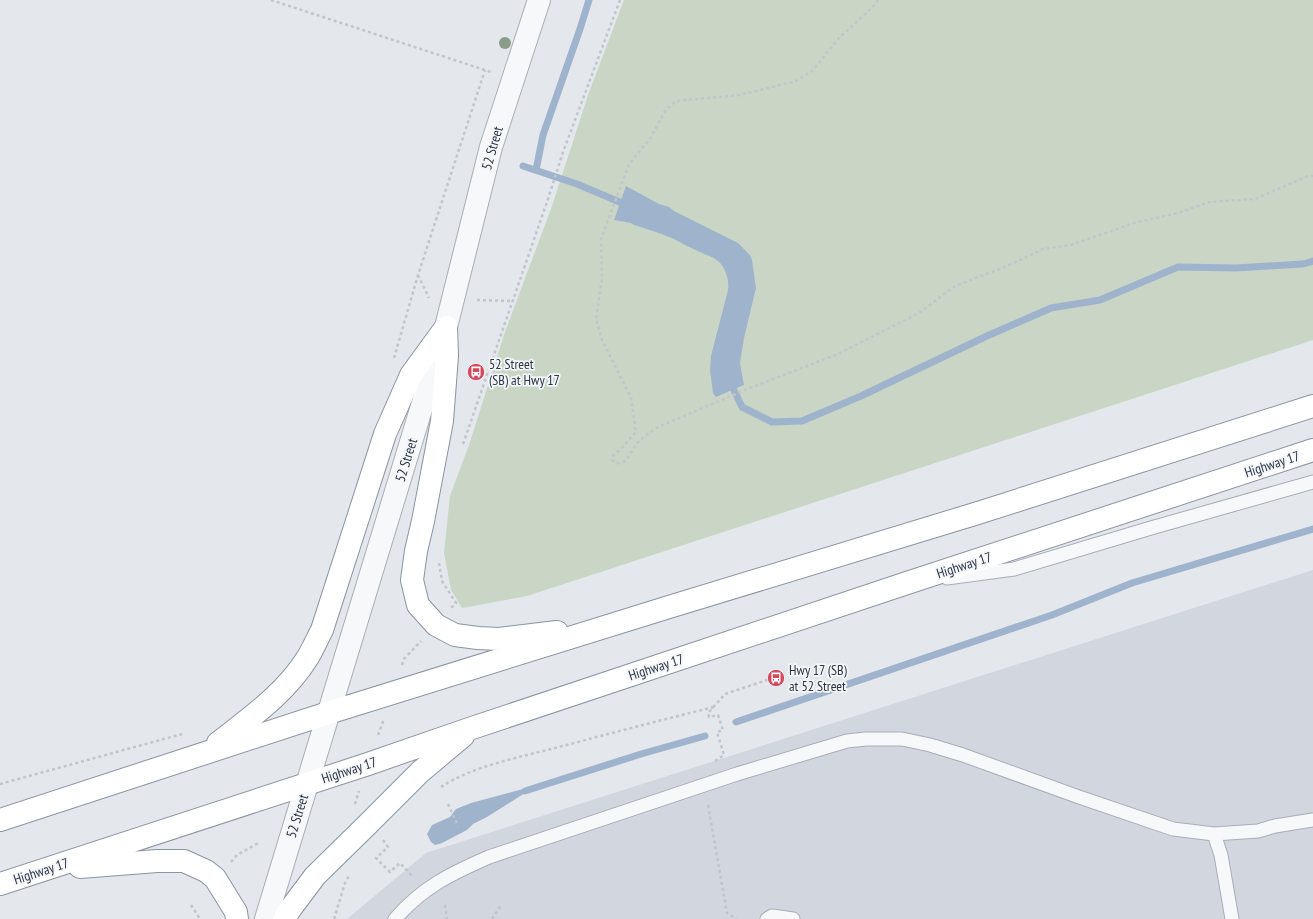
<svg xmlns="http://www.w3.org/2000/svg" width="1313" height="919" viewBox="0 0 1313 919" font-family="'PT Sans Narrow',sans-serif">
<rect width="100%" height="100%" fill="#e4e7ec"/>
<!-- built -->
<path fill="#d2d6de" d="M1313,570V919H347L426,853Z"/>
<!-- green -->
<path fill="#c9d6c5" d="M624,0H1313V340L527,596L462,608L451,590L444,553L450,496L469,445L505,332L552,206L588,95Z"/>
<!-- water -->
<path fill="#9fb4cc" d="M626,186L659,204L669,207L674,211L738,243L750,255L752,260L756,288L744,338L740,363L744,385L716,397L713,393L710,370L711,356L728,290C729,281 727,272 721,264C715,257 708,256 700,252C690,248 682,243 672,238C660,233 647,229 634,225L631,223L614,220Z
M523,789L525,793L487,817L473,824L467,830L442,843L435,845L431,842L427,834L432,825L450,817L456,809L471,803Z"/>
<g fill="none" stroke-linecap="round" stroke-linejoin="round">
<!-- stream -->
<path stroke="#9fb4cc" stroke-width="7" d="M523,166L577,184L629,206
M536,170L543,135L580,29L589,0
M730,382L742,407L772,422L802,421L861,396L987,336L1051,308L1100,300L1178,267L1236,268L1303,264L1313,261
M736,722L1052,615L1132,583L1313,529
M525,791L641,754L705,736"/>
<defs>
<path id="service" d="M947,578L1014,569L1151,528L1313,482
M1214,834L1221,855L1232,919
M395,919C423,887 450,874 489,857L737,774L847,741L866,739H902L930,745L963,755L1079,797L1173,829L1214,834L1258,831L1275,826L1313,820
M767,919L772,916L793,919"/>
<path id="tertiary" d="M266,919L446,327L491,147L539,0"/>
<path id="trunk" d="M446,327L447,356L442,421L423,521L416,551L412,580L418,605L436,625L455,635L478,638L499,639L557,632
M218,743C250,718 286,693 308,657C313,649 317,639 322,630L385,434L411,375L446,327
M0,820L328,713L669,607L978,513L1313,406
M80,867L157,861H184L206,871L215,878L236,912L237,919
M0,884L368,764L472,728L904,584L1313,450
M284,919L291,908L315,876L367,825L420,772L463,736"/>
</defs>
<!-- service casing -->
<use href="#service" stroke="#a9aeb7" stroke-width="15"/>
<!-- tertiary casing -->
<use href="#tertiary" stroke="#a9aeb7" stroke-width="24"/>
<!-- trunk casing -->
<use href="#trunk" stroke="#8b94a3" stroke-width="24"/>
<!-- path -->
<path stroke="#c2c5cb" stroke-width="2.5" stroke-dasharray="3 3" stroke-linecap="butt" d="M271,0L491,72
M878,0L876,4L839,38L812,71L796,81L740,95L676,101L665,111L650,139L629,164L601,239L602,279L596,319L602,340L631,398L636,432L621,449L613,456L612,460C615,462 618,464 621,463C629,460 632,449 637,443C644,436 652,431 660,426L750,388L838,354L919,313L955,286L1005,267L1043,249L1071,245L1134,223L1178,213L1209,202L1255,199L1308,176H1313
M418,275L429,298
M477,300L512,301
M394,358L418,275L485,70
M463,444L547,202L563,152L620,0
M439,563L442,581L456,603L451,608
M402,665L404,659L421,641
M378,735L384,719
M715,761L724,755L717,732L723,730L718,715L709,717L708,713L725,694L770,679
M0,784L182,734
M441,787C470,767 520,757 555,748C608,734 661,720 714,707
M355,804L359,791
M448,804L458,826
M708,805L727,913L736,919
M383,840L388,847L376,858L390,872L400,863L413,877
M231,862L237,855L260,842
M191,905L200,919
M445,905L447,919
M334,919L345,883L349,876
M492,919L502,904"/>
<!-- service -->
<use href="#service" stroke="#f7f8fa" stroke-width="13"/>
<!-- tertiary -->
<use href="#tertiary" stroke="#f7f8fa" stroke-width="22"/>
<!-- trunk -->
<use href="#trunk" stroke="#fff" stroke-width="22"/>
</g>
<!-- trees -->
<circle fill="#899d89" cx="505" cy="43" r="6"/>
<!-- icons -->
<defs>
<symbol id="bus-disc" viewBox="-11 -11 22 22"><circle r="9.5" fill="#d1495b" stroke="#f4f6f9"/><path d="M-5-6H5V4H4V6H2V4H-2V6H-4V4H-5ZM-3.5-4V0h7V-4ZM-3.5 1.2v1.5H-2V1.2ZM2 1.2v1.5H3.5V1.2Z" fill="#fff"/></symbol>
</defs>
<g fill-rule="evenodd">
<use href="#bus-disc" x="466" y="362" width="20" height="20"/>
<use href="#bus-disc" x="766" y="668" width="20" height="20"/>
</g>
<g text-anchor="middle" stroke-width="3.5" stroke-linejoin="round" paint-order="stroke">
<!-- street labels -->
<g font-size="14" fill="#2b3445" stroke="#f4f6f9">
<text transform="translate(492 148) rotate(-74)" y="5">52 Street</text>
<text transform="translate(406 460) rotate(-73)" y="5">52 Street</text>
<text transform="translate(1272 464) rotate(-18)" y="5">Highway 17</text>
<text transform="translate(964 565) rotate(-18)" y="5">Highway 17</text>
<text transform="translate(656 667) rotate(-18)" y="5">Highway 17</text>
<text transform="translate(349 770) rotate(-18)" y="5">Highway 17</text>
<text transform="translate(297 816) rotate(-73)" y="5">52 Street</text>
<text transform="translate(41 871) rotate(-18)" y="5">Highway 17</text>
</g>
<!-- poi labels -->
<g font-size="14" fill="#2b3445" stroke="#f4f6f9" text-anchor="start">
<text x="489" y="369">52 Street<tspan x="489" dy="16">(SB) at Hwy 17</tspan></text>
<text x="789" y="675">Hwy 17 (SB)<tspan x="789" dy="16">at 52 Street</tspan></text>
</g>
</g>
</svg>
